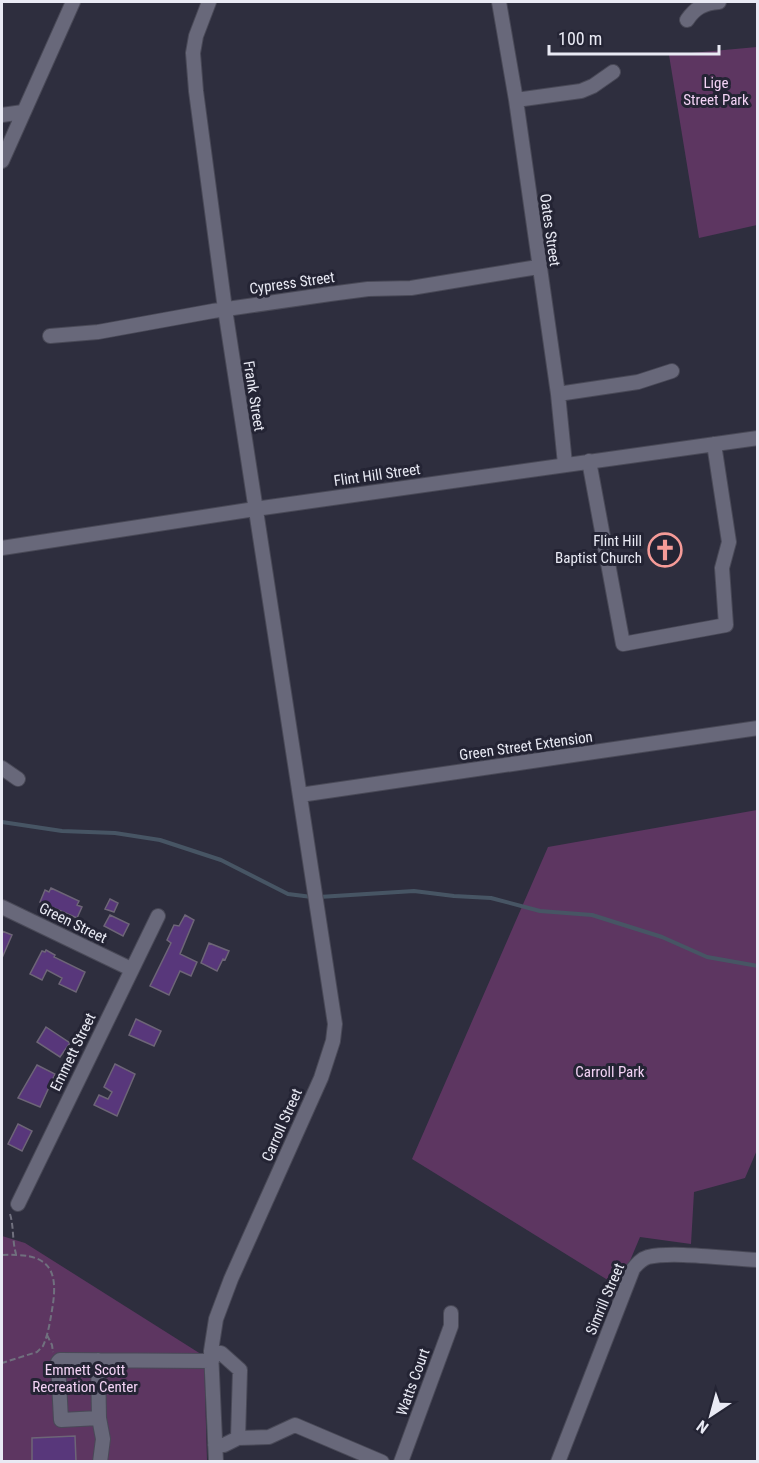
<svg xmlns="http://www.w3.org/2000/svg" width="759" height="1463" viewBox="0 0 759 1463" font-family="'Roboto Condensed',sans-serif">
<rect width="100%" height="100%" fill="#2e2e3e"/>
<!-- green -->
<path fill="#5d3661" d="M757,47V225L699,238L669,55Z
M757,810V1150L745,1178L694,1192L691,1244L640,1237L619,1287L412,1159L548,847Z
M2,1236L25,1243L204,1356L207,1461H2Z"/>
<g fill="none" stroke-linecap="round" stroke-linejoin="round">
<!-- stream -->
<path stroke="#475564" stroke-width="4" d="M2,822L62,831L115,833L160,840L221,860L288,894L312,897
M319,897L414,891L454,896L491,898L540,911L592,915L662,937L707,957L758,966"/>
</g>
<!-- building -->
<path fill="#58377b" stroke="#6d6577" stroke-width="1.5" d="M51,888L79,901L77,905L82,907L77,918L40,902L45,890L49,892Z
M110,899L118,903L114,912L105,909Z
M110,915L129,924L123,936L104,926Z
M185,915L194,920L180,954L197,962L191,976L180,971L169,995L150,986L171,943L167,940L174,925L179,926Z
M2,931L12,935L2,958Z
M209,943L229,951L225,960L223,959L217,971L201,963Z
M46,950L55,955L54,957L85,972L76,992L59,984L62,978L47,970L42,980L30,974L42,951L45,952Z
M136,1019L161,1031L154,1046L129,1035Z
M46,1027L70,1043L60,1057L37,1042Z
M115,1064L135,1074L117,1116L94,1105L99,1095L108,1099L112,1092L104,1087Z
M37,1065L55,1074L40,1107L18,1098Z
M18,1124L32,1131L22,1151L8,1144Z
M75,1436L76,1461H32V1438Z"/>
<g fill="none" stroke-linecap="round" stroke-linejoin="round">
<defs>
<path id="minor" d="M209,2L196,36L193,53L196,91L225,309L335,1024L333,1041L321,1078L231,1279L216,1319L211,1351L216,1462
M499,2L516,100L558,394L565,464
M687,20C695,8 704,3 719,2
M516,100L581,91L593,86L613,72
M2,115L23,112
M2,161L73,2
M50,336L98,332L213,311L330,294L368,289L411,288L538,267
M558,394L638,382L672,371
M589,461L623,644L726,625L722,568L729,542L714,444
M2,548L255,509L758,438
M2,768L18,779
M300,795L758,728
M2,907L131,969
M18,1204L158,916
M211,1351L221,1353L240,1370L238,1438
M98,1360L99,1418L103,1439L100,1462
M99,1418L61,1420L58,1362L60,1360L212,1361
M215,1445H224L238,1438L269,1437L295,1425L382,1462
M401,1462L451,1326V1313
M558,1462L633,1269C637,1264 641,1259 648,1257C674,1251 728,1259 758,1260"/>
</defs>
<!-- minor casing -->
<use href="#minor" stroke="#494957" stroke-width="16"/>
<!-- path -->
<path stroke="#70707e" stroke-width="2" stroke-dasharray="6 3" stroke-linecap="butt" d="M10,1214C14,1227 12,1240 16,1254
M2,1255C46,1253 60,1265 52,1310C50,1322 48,1335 43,1346L37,1352L2,1363
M47,1335L52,1345L53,1352"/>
<!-- minor -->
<use href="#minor" stroke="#68687a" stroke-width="14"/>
</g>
<!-- icons -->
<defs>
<symbol id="church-ring" viewBox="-11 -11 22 22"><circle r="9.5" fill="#242434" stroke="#f59b98" stroke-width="1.5"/><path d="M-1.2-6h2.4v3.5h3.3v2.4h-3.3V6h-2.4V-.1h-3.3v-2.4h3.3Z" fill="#f59b98"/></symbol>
</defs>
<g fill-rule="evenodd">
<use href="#church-ring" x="646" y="531" width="38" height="38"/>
</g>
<g text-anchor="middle" stroke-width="6" stroke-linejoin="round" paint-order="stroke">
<!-- park labels -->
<g font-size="15" fill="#f3d3f5" stroke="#242434">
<text x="716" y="88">Lige<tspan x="716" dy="17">Street Park</tspan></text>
<text x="610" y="1077">Carroll Park</text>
<text x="85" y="1375">Emmett Scott<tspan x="85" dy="17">Recreation Center</tspan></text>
</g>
<!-- street labels -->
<g font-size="15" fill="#e9eaf4" stroke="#242434">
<text transform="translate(550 230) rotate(82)" y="5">Oates Street</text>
<text transform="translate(292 283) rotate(-8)" y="5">Cypress Street</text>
<text transform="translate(254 396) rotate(81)" y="5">Frank Street</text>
<text transform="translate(377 475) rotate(-8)" y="5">Flint Hill Street</text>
<text transform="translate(526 746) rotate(-8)" y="5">Green Street Extension</text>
<text transform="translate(73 923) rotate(26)" y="5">Green Street</text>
<text transform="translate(73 1052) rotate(-64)" y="5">Emmett Street</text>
<text transform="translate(282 1125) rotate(-66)" y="5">Carroll Street</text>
<text transform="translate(605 1299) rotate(-67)" y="5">Simrill Street</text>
<text transform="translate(413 1382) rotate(-70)" y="5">Watts Court</text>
</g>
<!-- poi labels -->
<g font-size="15" fill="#e9eaf4" stroke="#242434" text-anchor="end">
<text x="642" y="546">Flint Hill<tspan x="642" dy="17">Baptist Church</tspan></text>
</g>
</g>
<!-- border -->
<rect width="759" height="1463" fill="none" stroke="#e9eaf4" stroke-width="6"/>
<!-- north arrow -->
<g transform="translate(711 1415) rotate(216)" stroke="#242434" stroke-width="4.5" paint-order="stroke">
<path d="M0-4.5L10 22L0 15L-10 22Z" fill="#e9eaf4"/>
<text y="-9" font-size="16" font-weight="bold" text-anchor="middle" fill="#e9eaf4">N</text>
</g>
<!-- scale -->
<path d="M549 45v9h170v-9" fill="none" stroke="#e9eaf4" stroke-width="3"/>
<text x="558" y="45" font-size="18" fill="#e9eaf4" stroke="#242434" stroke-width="4.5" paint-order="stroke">100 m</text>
</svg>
